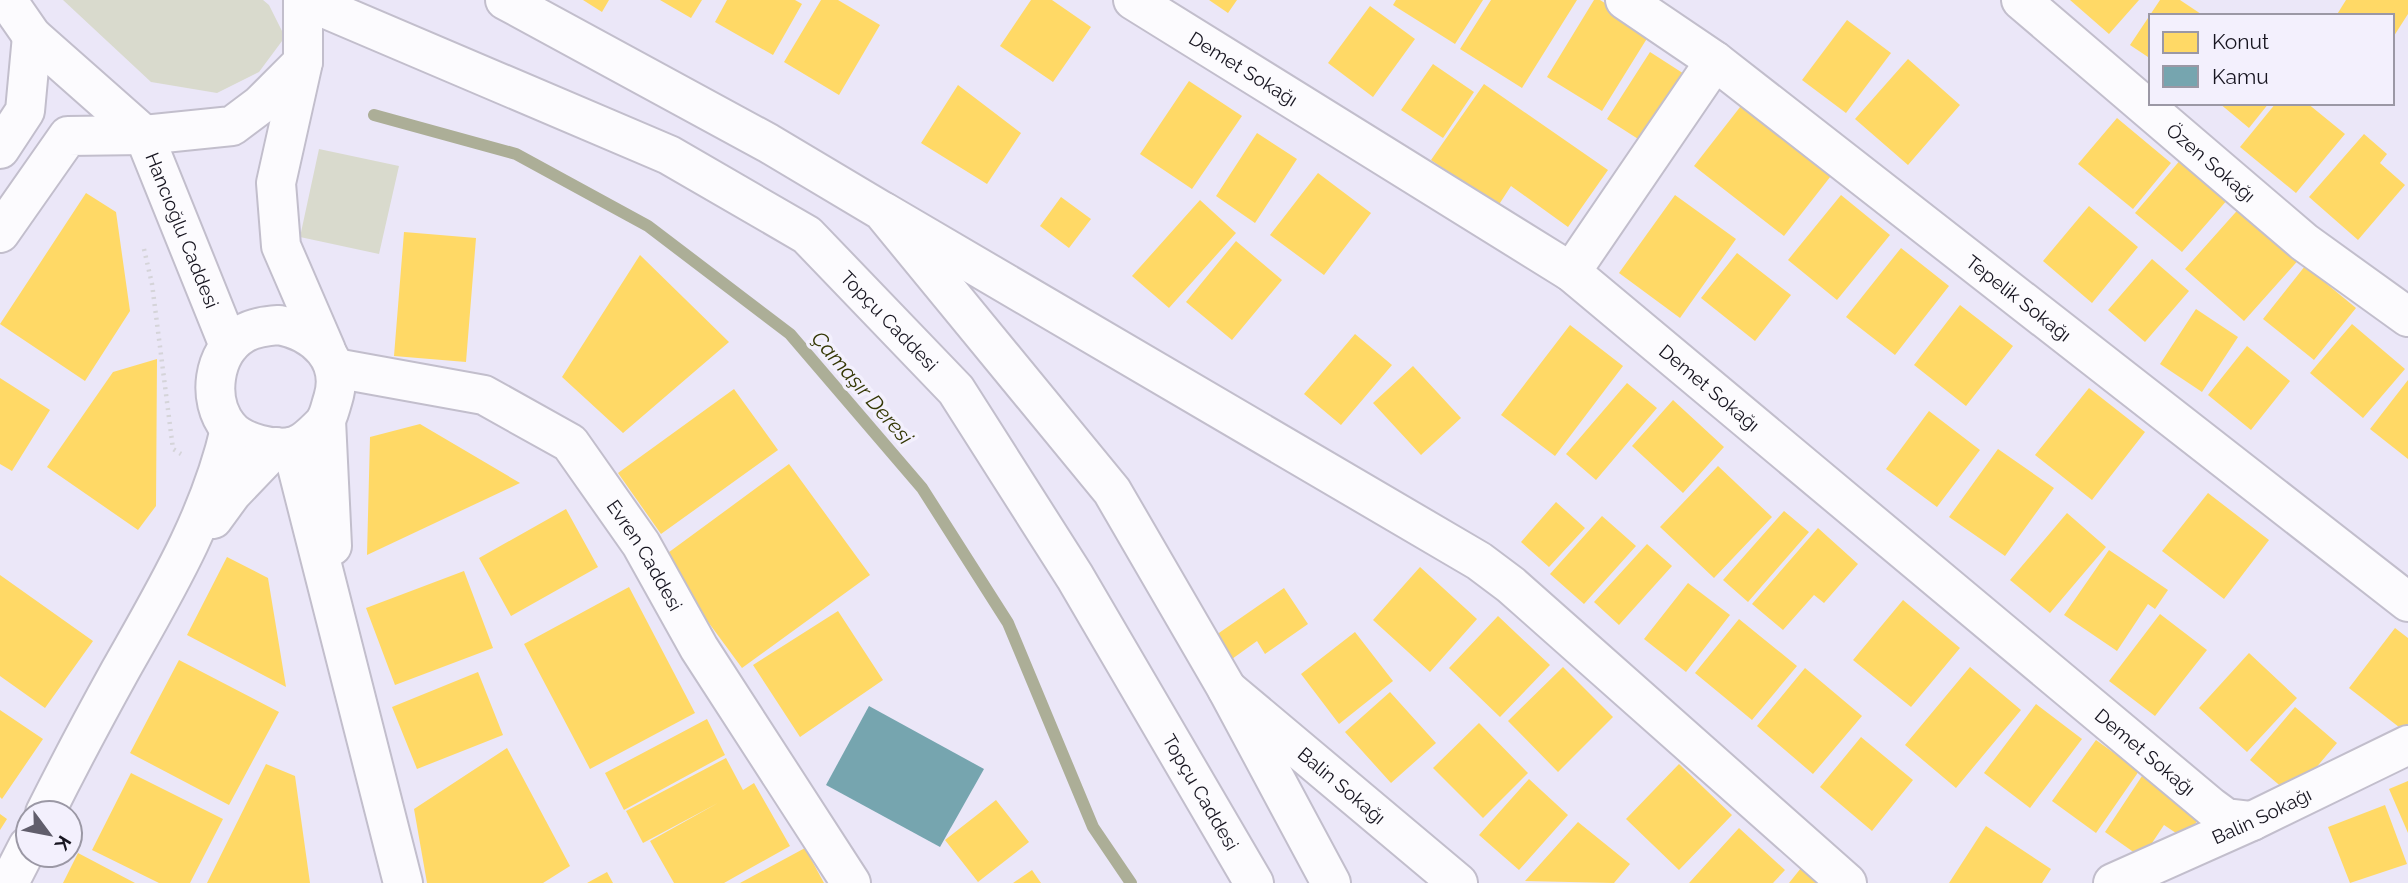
<svg xmlns="http://www.w3.org/2000/svg" width="2408" height="883" viewBox="0 0 2408 883" font-family="Raleway,sans-serif">
<rect width="100%" height="100%" fill="#ebe7f8"/>
<!-- green -->
<path fill="#d9dacd" d="M63,0H263L269,5L285,37L259,72L217,93L151,82Z
M319,149L399,166L379,254L300,237Z"/>
<!-- homes -->
<path fill="#ffd966" d="M583,0H609L602,12Z
M660,0H702L691,18Z
M727,0H795L802,4L773,55L715,22Z
M821,0H838L880,25L839,95L784,62Z
M1031,0H1052L1091,27L1053,82L1000,46Z
M1209,0H1237L1228,13Z
M1396,0H1483L1455,44L1393,5Z
M1491,0H1577L1522,88L1460,49Z
M1594,0H1600L1651,32L1602,111L1547,77Z
M2070,0H2139L2109,34Z
M2160,0H2180L2204,16H2151V59L2130,45Z
M2346,0H2408V14L2392,39V16H2336Z
M1370,6L1415,39L1373,97L1328,63Z
M1847,20L1891,53L1846,113L1802,80Z
M1650,52L1692,79L1649,146L1607,119Z
M1908,59L1960,105L1908,165L1855,119Z
M1433,64L1474,92L1443,138L1401,110Z
M1189,81L1242,116L1192,189L1140,154Z
M1484,84L1608,170L1568,227L1511,186L1498,206L1431,160Z
M958,85L1021,133L987,184L921,143Z
M1744,102L1834,172L1784,236L1694,166Z
M2219,103H2269L2249,128Z
M2276,103H2307L2345,134L2296,193L2240,147Z
M2117,118L2171,163L2133,209L2078,164Z
M1257,133L1297,159L1255,223L1216,196Z
M2364,134L2387,154L2380,163L2405,185L2358,240L2309,197Z
M2188,151L2235,191L2182,252L2135,213Z
M1318,173L1371,213L1324,275L1270,235Z
M86,193L116,212L130,311L85,381L0,324Z
M1675,195L1736,239L1680,318L1619,273Z
M1841,195L1890,235L1837,300L1788,260Z
M1061,197L1091,219L1069,248L1040,226Z
M1200,200L1236,233L1169,308L1132,276Z
M2243,204L2302,256L2244,321L2185,269Z
M2089,206L2138,247L2092,303L2043,261Z
M404,232L476,238L466,362L394,356Z
M1236,241L1282,280L1232,340L1186,302Z
M1901,248L1949,286L1895,355L1846,317Z
M1737,253L1791,295L1755,341L1701,298Z
M640,255L729,342L623,433L562,377Z
M2152,259L2189,291L2145,342L2108,310Z
M2305,266L2356,308L2314,360L2263,319Z
M1960,305L2013,346L1966,406L1914,365Z
M2196,309L2238,337L2202,392L2160,364Z
M2352,324L2405,369L2363,418L2310,373Z
M1570,325L1623,366L1555,456L1501,415Z
M1355,334L1392,365L1341,425L1304,394Z
M2247,346L2290,381L2251,430L2208,395Z
M157,359L156,506L138,530L47,467L113,372Z
M1413,366L1461,418L1421,455L1373,403Z
M0,378L50,410L12,471L0,464Z
M2408,380V459L2370,429Z
M1627,383L1657,408L1596,480L1566,454Z
M2089,388L2145,432L2092,500L2035,455Z
M734,389L778,450L661,534L618,473Z
M1673,400L1724,447L1683,493L1632,446Z
M1929,411L1980,450L1937,507L1886,469Z
M420,424L520,483L367,555L370,437Z
M1998,449L2054,488L2005,556L1949,517Z
M789,464L870,575L742,668L661,558Z
M1718,466L1772,517L1714,578L1660,527Z
M2208,493L2269,540L2224,599L2162,551Z
M1556,502L1585,528L1549,567L1521,542Z
M566,509L598,567L511,616L479,558Z
M1784,511L1809,532L1748,602L1723,580Z
M2067,513L2106,547L2050,613L2010,580Z
M1602,516L1636,546L1584,604L1550,574Z
M1818,528L1858,564L1824,603L1814,595L1783,630L1752,604Z
M1647,544L1672,566L1619,625L1594,602Z
M2109,550L2168,590L2155,609L2148,604L2117,651L2064,615Z
M227,557L268,578L286,687L187,635Z
M1420,567L1477,619L1430,672L1373,620Z
M464,571L493,648L395,685L366,608Z
M0,575L93,641L45,708L0,676Z
M1688,583L1730,615L1686,672L1644,639Z
M629,587L695,713L590,769L524,644Z
M1284,588L1308,624L1265,654L1257,641L1232,659L1216,635Z
M1903,600L1960,648L1911,707L1853,660Z
M838,611L883,680L800,737L753,665Z
M2160,614L2207,650L2155,716L2109,681Z
M1498,616L1550,665L1500,717L1449,668Z
M1739,619L1797,666L1752,720L1695,673Z
M2395,628L2408,638V726L2404,731L2349,688Z
M1355,632L1393,681L1339,724L1301,674Z
M2249,653L2297,698L2247,752L2199,708Z
M179,660L279,712L229,805L130,753Z
M1563,667L1613,717L1558,772L1508,721Z
M1970,667L2021,710L1956,788L1905,745Z
M1805,668L1862,716L1813,774L1757,726Z
M478,672L503,735L417,769L392,707Z
M1390,692L1436,743L1391,783L1345,732Z
M2036,704L2082,739L2030,808L1984,773Z
M2295,707L2337,743L2292,796L2250,760Z
M0,710L43,739L2,799L0,797Z
M707,719L725,755L624,810L605,773Z
M1479,723L1528,773L1483,818L1433,768Z
M1861,737L1913,780L1872,831L1820,787Z
M2096,740L2139,771L2096,833L2052,801Z
M507,748L570,866L543,883H427L414,809Z
M726,758L743,790L754,783L790,846L724,883H674L650,841L718,803L643,843L626,811Z
M266,764L295,776L310,883H207Z
M1679,764L1732,815L1679,870L1626,819Z
M131,773L223,819L190,883H159L92,850Z
M2144,773L2203,812L2185,839L2164,825L2142,858L2105,832Z
M1529,779L1568,815L1519,870L1479,835Z
M2408,781V833L2389,789Z
M996,800L1029,842L978,882L945,840Z
M2385,805L2407,864L2350,883L2328,827Z
M0,814L7,819L0,830Z
M1578,822L1630,864L1614,883L1525,881Z
M1986,826L2051,869L2042,883H1949Z
M1739,828L1785,870L1773,883H1689Z
M805,848L824,883H740Z
M78,853L135,883H63Z
M1801,868L1819,883H1789Z
M1032,870L1041,883H1013Z
M607,872L613,883H587Z"/>
<!-- public -->
<path fill="#76a5af" d="M869,706L984,769L940,847L826,785Z"/>
<g fill="none" stroke-linecap="round" stroke-linejoin="round">
<!-- stream -->
<path stroke="#acae97" stroke-width="12" d="M374,115L516,154L648,226L790,334L922,488L1008,623L1093,827L1131,883"/>
<defs>
<g id="street">
<path id="s1" d="M1133,0L1571,272L2211,807L2226,818L2252,821"/>
<path id="s2" d="M1625,0L1715,61L2408,602"/>
<path id="s3" d="M2021,0L2304,242L2408,317"/>
<path d="M884,212L1479,561L1511,585L1847,883"/>
<path d="M1571,272L1715,61"/>
<path id="s4" d="M335,368L484,395L570,443L641,544L699,648L851,883"/>
<path id="s5" d="M1227,689L1458,883"/>
<path id="s6" d="M2113,883L2252,821L2408,745"/>
</g>
<g id="secondary">
<path id="s7" d="M7,0L32,36L144,135L229,346"/>
<path d="M303,0V62L276,183L281,246L326,350"/>
<path id="s8" d="M305,0L669,155L807,235L956,390L1075,577L1254,883"/>
<path d="M505,0L768,143L882,211L1112,491L1227,689L1331,883"/>
<path d="M0,149L25,111L32,36"/>
<path d="M0,233L68,136L144,135L232,126L260,105L303,62"/>
<path d="M279,325C316,332 345,360 333,399C330,408 329,417 323,424C315,432 305,443 294,446C275,451 242,443 229,428C206,400 213,352 243,334C254,327 267,326 279,325Z"/>
<path d="M326,420L332,546"/>
<path d="M292,447L403,883"/>
<path d="M213,519L232,493L276,447"/>
<path d="M45,813C69,765 94,718 120,671C164,593 210,517 230,429"/>
<path d="M9,883L28,846"/>
</g>
</defs>
<!-- street casing -->
<use href="#street" stroke="#c2becc" stroke-width="42"/>
<!-- secondary casing -->
<use href="#secondary" stroke="#c2becc" stroke-width="42"/>
<!-- path -->
<path stroke="#d5d4d9" stroke-width="4.5" stroke-dasharray="2 5" stroke-linecap="butt" d="M144,249L152,284L173,449L181,454"/>
<!-- street -->
<use href="#street" stroke="#fcfbfe" stroke-width="38"/>
<!-- secondary -->
<use href="#secondary" stroke="#fcfbfe" stroke-width="38"/>
</g>
<g text-anchor="middle" stroke-width="7" stroke-linejoin="round" paint-order="stroke">
<!-- street labels -->
<g font-size="19" fill="#171520" stroke="#f3f0fd">
<text dy="7" stroke="none"><textPath href="#s1" startOffset="130">Demet Sokağı</textPath></text>
<text dy="7" stroke="none"><textPath href="#s3" startOffset="250">Özen Sokağı</textPath></text>
<text dy="7" stroke="none"><textPath href="#s7" startOffset="296">Hancıoğlu Caddesi</textPath></text>
<text dy="7" stroke="none"><textPath href="#s2" startOffset="494">Tepelik Sokağı</textPath></text>
<text dy="7" stroke="none"><textPath href="#s8" startOffset="674">Topçu Caddesi</textPath></text>
<text dy="7" stroke="none"><textPath href="#s1" startOffset="696">Demet Sokağı</textPath></text>
<text dy="7" stroke="none"><textPath href="#s4" startOffset="385">Evren Caddesi</textPath></text>
<text dy="7" stroke="none"><textPath href="#s1" startOffset="1264">Demet Sokağı</textPath></text>
<text dy="7" stroke="none"><textPath href="#s5" startOffset="150">Balin Sokağı</textPath></text>
<text dy="7" stroke="none"><textPath href="#s8" startOffset="1241">Topçu Caddesi</textPath></text>
<text dy="7" stroke="none"><textPath href="#s6" startOffset="163">Balin Sokağı</textPath></text>
</g>
<!-- water labels -->
<g font-size="21" font-style="italic" fill="#343704" stroke="#f3f0fd">
<text transform="translate(862 388) rotate(49)" y="7">Çamaşır Deresi</text>
</g>
</g>
<!-- legend -->
<rect x="2149" y="14" width="245" height="91" fill="#f3f0fd" stroke="#9b98a5" stroke-width="2"/>
<rect x="2163" y="32" width="35" height="21" fill="#ffd966" stroke="#9b98a5" stroke-width="2"/>
<text x="2212" y="49" font-size="21" fill="#171520">Konut</text>
<rect x="2163" y="66" width="35" height="21" fill="#76a5af" stroke="#9b98a5" stroke-width="2"/>
<text x="2212" y="84" font-size="21" fill="#171520">Kamu</text>
<!-- north arrow -->
<g transform="translate(49 834) rotate(122)"><circle r="33" fill="#f3f0fd" stroke="#9b98a5" stroke-width="2"/>
<path d="M0-5L12 26L0 18L-12 26Z" fill="#615e6c"/>
<text y="-10" font-size="19" font-weight="bold" text-anchor="middle" fill="#171520">K</text>
</g>
</svg>
